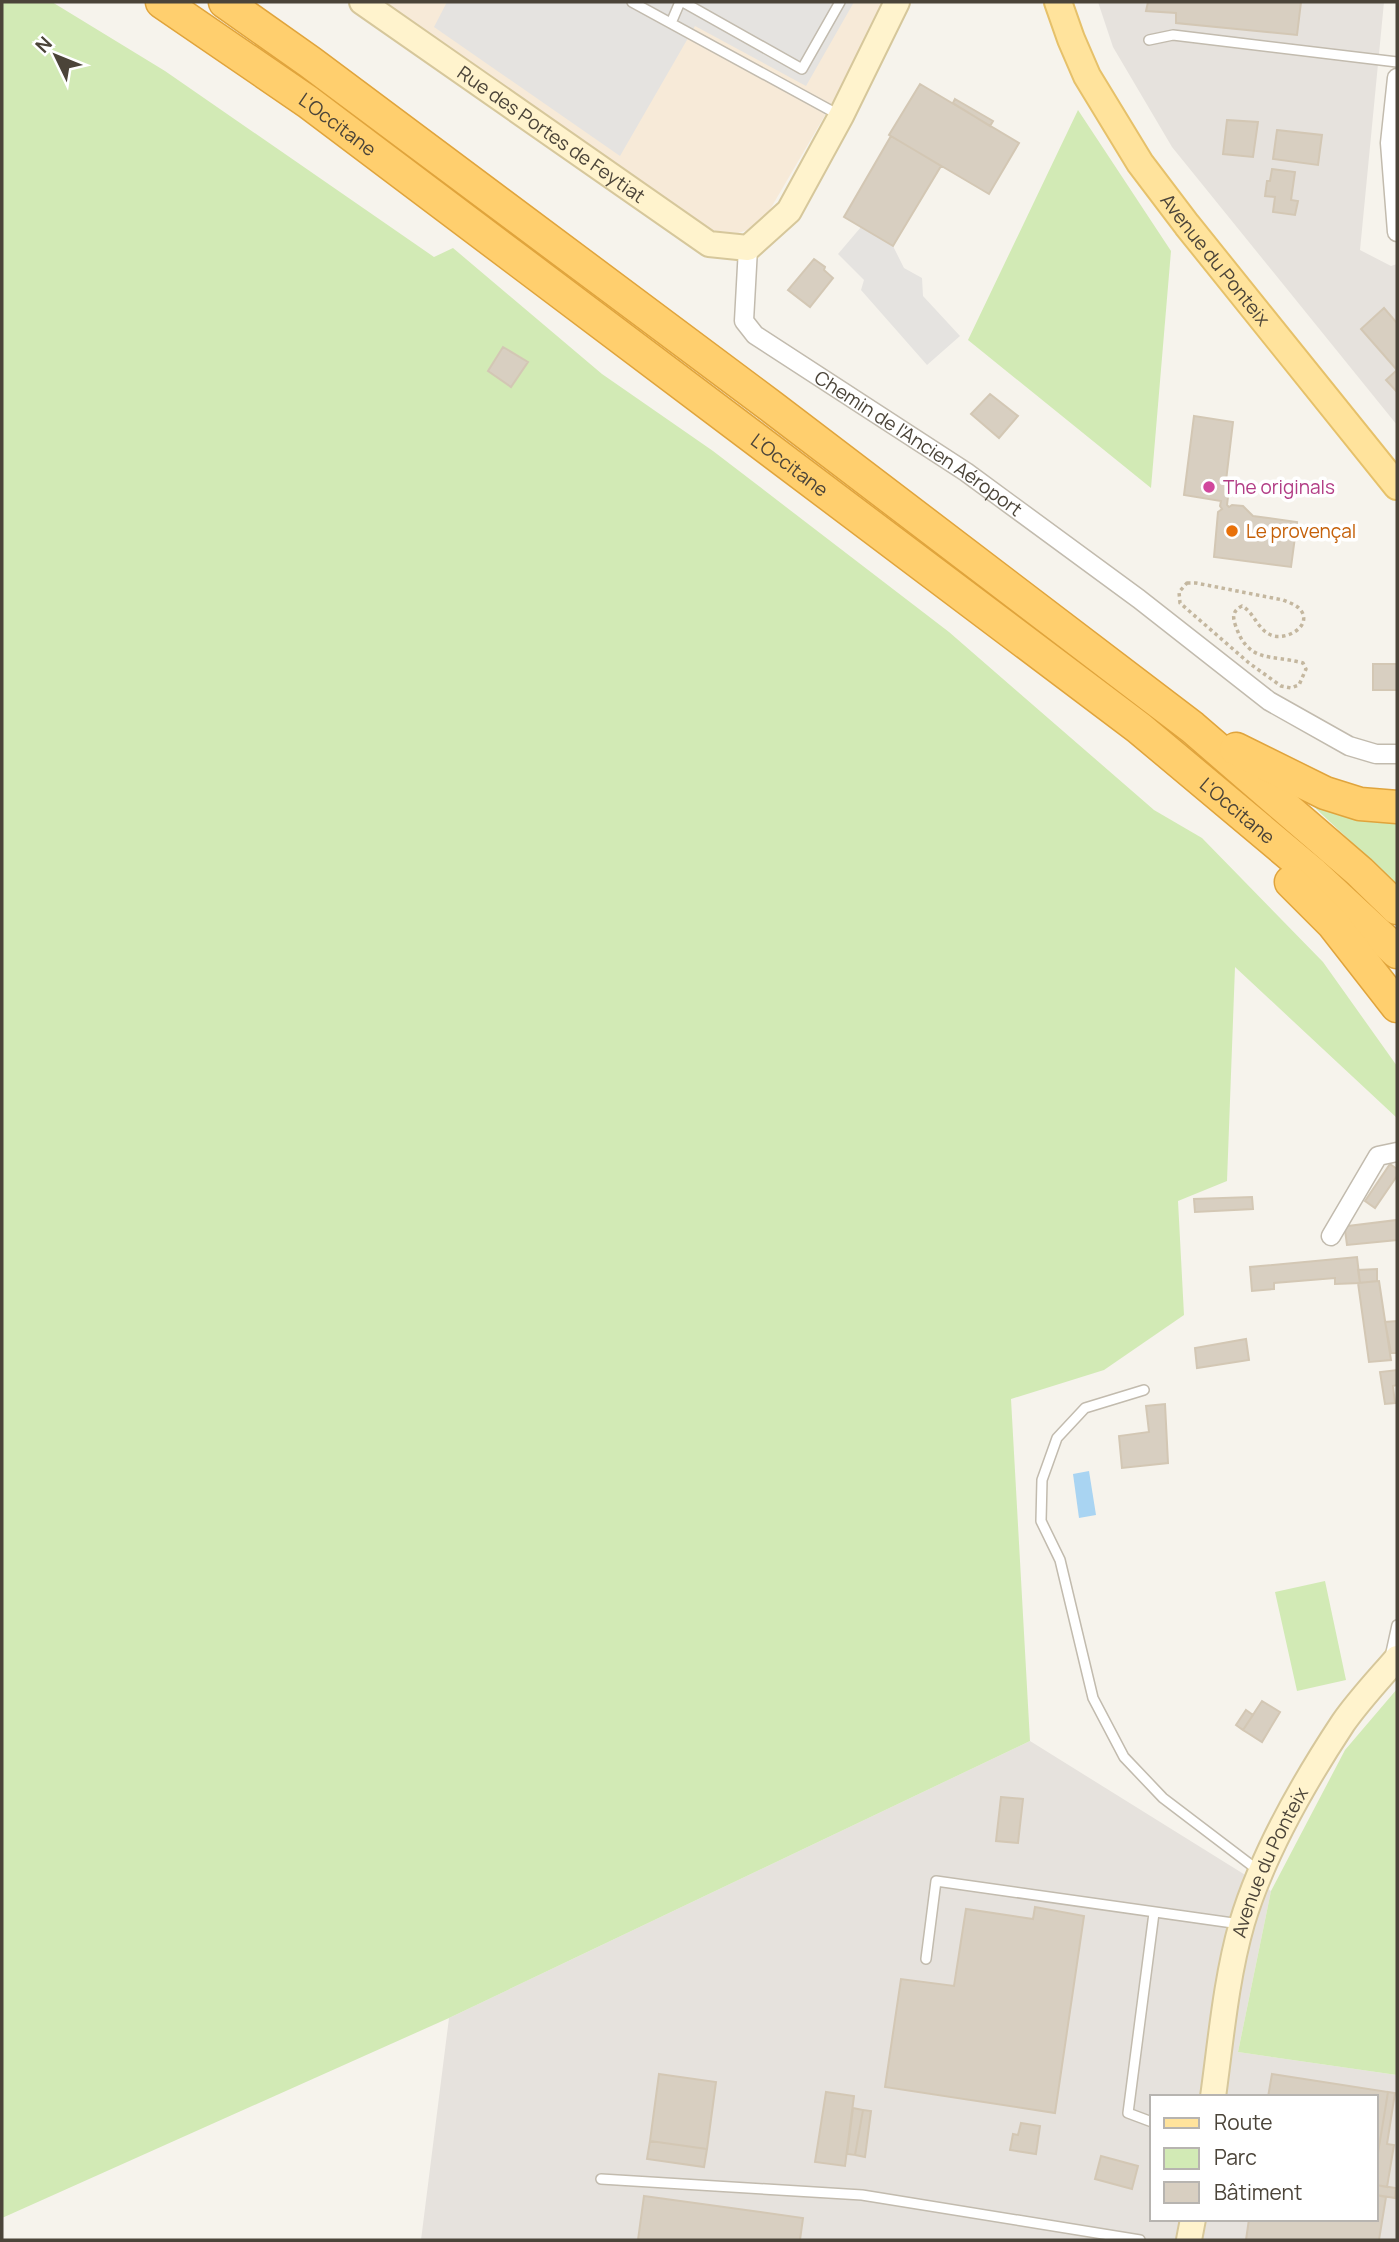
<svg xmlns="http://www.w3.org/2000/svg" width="1399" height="2242" viewBox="0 0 1399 2242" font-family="Manrope,sans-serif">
<rect width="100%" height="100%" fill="#f6f3ec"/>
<!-- commercial -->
<path fill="#f7ead8" d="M381,2H891L768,213L751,229L738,233L708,230Z"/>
<!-- industrial -->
<path fill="#e6e2dd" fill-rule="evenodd" d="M1098,2H1384L1360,250L1391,266L1397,264V425L1172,147L1113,47Z
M1030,1741L1271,1891L1238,2052L1397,2075V2240H421L449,2018ZM1152,2097H1376V2219H1152Z"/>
<!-- green -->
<path fill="#d2eab5" d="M2,2H52L165,71L434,257L453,248L602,374L713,451L949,632L1154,810L1202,838L1323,962L1397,1066V1118L1235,967L1227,1181L1178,1201L1184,1315L1104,1370L1011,1399L1030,1741L449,2018L2,2218Z
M1078,110L1171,251L1151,488L968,340Z
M1294,788L1397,818V885Z
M1325,1581L1346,1680L1297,1691L1275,1592Z
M1397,1689V2075L1238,2052L1271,1891L1345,1750Z"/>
<!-- parking -->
<path fill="#e5e3e0" d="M447,2H854L806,86L695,26L620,156L434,27Z
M861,227L893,246L904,268L922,278L923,296L960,336L927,365L861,290L864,280L838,254Z"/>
<!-- water -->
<path fill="#a9d4f2" d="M1089,1471L1096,1515L1079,1518L1073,1474Z"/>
<!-- building -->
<path fill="#d8cfc1" stroke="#d3c7b4" stroke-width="2" d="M1148,2H1301L1297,35L1176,23V13L1146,11Z
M920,84L1019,143L989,194L889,135Z
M955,99L993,121L990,126L953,103Z
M1227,120L1258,122L1253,157L1223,154Z
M1277,130L1322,135L1318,165L1273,159Z
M891,136L941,166L893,246L844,217Z
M1272,169L1295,172L1291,200L1298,201L1295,215L1273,212L1275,197L1265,196L1267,181H1270Z
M814,259L825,267L824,270L833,278L810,307L788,290Z
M1384,308L1397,323V392L1386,380L1397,370L1361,329Z
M503,347L528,362L511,387L488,371Z
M990,394L1018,416L999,438L971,414Z
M1194,416L1233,422L1226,481L1234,482L1233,492L1228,497L1227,505L1229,507L1232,505L1243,506L1253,516L1297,522L1291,567L1214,557L1218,512L1222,509L1220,506L1221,501L1184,495Z
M1373,664H1397V690H1373Z
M1390,1164L1397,1169V1176L1375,1208L1365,1201Z
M1252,1197L1253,1209L1195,1212L1194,1199Z
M1397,1220V1240L1347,1245L1345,1230L1348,1226Z
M1357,1257L1360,1283L1335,1284V1278L1274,1283V1289L1252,1291L1250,1267Z
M1377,1269V1281L1360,1283L1358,1270Z
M1379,1281L1391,1360L1369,1362L1358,1283Z
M1397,1321V1353H1391L1385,1322Z
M1246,1339L1249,1360L1197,1368L1195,1348Z
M1397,1370V1385L1393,1386L1395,1403L1385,1404L1380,1372Z
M1165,1404L1168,1463L1122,1468L1119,1436L1149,1432L1146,1406Z
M1262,1701L1280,1712L1262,1742L1243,1730Z
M1246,1710L1253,1715L1243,1730L1236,1725Z
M1001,1797L1023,1799L1018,1843L996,1841Z
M1035,1907L1084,1916L1055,2113L885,2087L901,1979L954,1986L966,1909L1033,1919Z
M659,2074L716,2082L707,2149L650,2141Z
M1272,2074L1388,2092L1376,2165V2097H1268Z
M826,2092L854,2096L845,2166L815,2162Z
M1388,2092L1395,2093L1387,2144L1394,2145L1387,2187L1376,2185V2165Z
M853,2108L863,2110L855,2155L847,2154Z
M863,2110L871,2111L865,2157L855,2155Z
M1021,2123L1040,2126L1036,2154L1010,2150L1013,2134L1018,2135Z
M650,2141L707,2149L704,2167L647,2159Z
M1101,2156L1138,2166L1132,2189L1095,2179Z
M1376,2185L1396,2188L1395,2198L1376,2195Z
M1376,2195L1386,2197L1379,2240H1246L1249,2219H1376Z
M644,2196L803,2218L800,2240H638Z"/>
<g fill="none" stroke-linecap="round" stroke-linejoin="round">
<defs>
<path id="lane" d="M632,2L839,115
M683,2L802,69L840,2
M671,23L680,2
M1149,40L1173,35L1397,62
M1144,1390L1085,1408L1057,1438L1042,1480L1041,1521L1060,1560L1093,1698L1124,1757L1163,1798L1259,1871
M1390,1657L1397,1625
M926,1959L936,1881L1240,1924
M1152,2122L1128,2113L1154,1913
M601,2179L862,2195L1140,2240"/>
<g id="street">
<path d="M1397,232L1390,143L1397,78"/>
<path id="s1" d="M748,248L744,321L755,335L966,472L1139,599L1269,701L1349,746L1376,754H1397"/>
<path d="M1331,1236L1378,1156L1397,1152"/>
</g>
<g id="secondary">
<path id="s2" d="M362,2L709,244L748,248L789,211L841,116L897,2"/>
<path id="s3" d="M1213,2097C1221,2039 1226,1979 1242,1923C1262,1856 1304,1782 1343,1723C1359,1700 1379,1679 1397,1658"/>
<path d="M1189,2240L1193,2219"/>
</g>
<g id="primary">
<path id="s4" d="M1058,2L1071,39L1087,76L1140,163L1187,225L1397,486"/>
</g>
<g id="highway">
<path id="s5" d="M162,2L308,102L1139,728L1312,873L1397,952"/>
<path d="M225,2L310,62L772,407L1192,727L1360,872L1397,908"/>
<path d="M1236,749L1325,793L1360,804L1397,807"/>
<path d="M1291,882L1333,924L1397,1006"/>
</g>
</defs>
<!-- lane casing -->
<use href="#lane" stroke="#c2bbae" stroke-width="12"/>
<!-- street casing -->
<use href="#street" stroke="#c2bbae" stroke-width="21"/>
<!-- secondary casing -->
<use href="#secondary" stroke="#d6c79b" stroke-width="28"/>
<!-- primary casing -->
<use href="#primary" stroke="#e6c16a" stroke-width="30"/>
<!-- highway casing -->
<use href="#highway" stroke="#e0a43c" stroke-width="35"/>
<!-- path -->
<path stroke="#c4b79f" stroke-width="3.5" stroke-dasharray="3.5 3.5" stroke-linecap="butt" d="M1187,583H1196L1283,600C1290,603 1298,605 1302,612C1310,627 1288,639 1274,636C1258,632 1255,613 1242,606C1234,610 1232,615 1235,624C1248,664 1270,654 1303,663L1306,669L1299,685L1291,688L1281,686L1249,663L1180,603L1179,592Z"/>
<!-- lane -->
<use href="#lane" stroke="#fff" stroke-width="9"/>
<!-- street -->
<use href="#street" stroke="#fff" stroke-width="18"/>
<!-- secondary -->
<use href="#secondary" stroke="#fff3cd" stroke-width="24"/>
<!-- primary -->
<use href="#primary" stroke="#ffe39c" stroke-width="26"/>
<!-- highway -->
<use href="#highway" stroke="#ffcf6e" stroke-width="32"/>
</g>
<!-- markers -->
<circle fill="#d1479c" stroke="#fff" stroke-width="2.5" cx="1209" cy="487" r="7"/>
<circle fill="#e8710a" stroke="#fff" stroke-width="2.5" cx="1232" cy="531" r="7"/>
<g text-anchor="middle" stroke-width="7" stroke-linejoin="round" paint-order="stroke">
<!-- street labels -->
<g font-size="19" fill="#4b4439" stroke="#fff">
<text dy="7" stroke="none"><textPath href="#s5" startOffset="214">L'Occitane</textPath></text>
<text dy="7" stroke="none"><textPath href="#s2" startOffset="231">Rue des Portes de Feytiat</textPath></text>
<text dy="7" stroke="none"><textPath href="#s4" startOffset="304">Avenue du Ponteix</textPath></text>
<text dy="7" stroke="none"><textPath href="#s1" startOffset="287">Chemin de l'Ancien Aéroport</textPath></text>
<text dy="7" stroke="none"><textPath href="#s5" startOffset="780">L'Occitane</textPath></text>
<text dy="7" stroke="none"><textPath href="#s5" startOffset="1346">L'Occitane</textPath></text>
<text dy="7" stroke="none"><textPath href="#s3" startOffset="243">Avenue du Ponteix</textPath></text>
</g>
<!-- hotel labels -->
<g font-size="19" fill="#b23c85" stroke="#fff" text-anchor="start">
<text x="1223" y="494">The originals</text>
</g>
<!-- food labels -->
<g font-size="19" fill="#c56008" stroke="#fff" text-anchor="start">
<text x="1246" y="538">Le provençal</text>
</g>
</g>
<!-- border -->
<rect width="1399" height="2242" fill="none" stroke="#4b4439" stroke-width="7"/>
<!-- legend -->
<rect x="1150" y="2095" width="228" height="126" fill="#ffffff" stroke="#b7b4b0" stroke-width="2"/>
<rect x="1164" y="2118" width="35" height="10" fill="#ffe39c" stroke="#b7b4b0" stroke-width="2"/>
<text x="1214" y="2130" font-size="21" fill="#4b4439">Route</text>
<rect x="1164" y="2148" width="35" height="21" fill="#d2eab5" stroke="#b7b4b0" stroke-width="2"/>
<text x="1214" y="2165" font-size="21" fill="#4b4439">Parc</text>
<rect x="1164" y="2182" width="35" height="21" fill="#d8cfc1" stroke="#b7b4b0" stroke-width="2"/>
<text x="1214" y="2200" font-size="21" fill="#4b4439">Bâtiment</text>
<!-- north arrow -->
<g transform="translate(56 56) rotate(313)" stroke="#ffffff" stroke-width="5" paint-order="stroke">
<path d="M0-5L12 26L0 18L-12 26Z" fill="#4b4439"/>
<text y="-10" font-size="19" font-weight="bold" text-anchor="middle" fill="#4b4439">N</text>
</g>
</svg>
